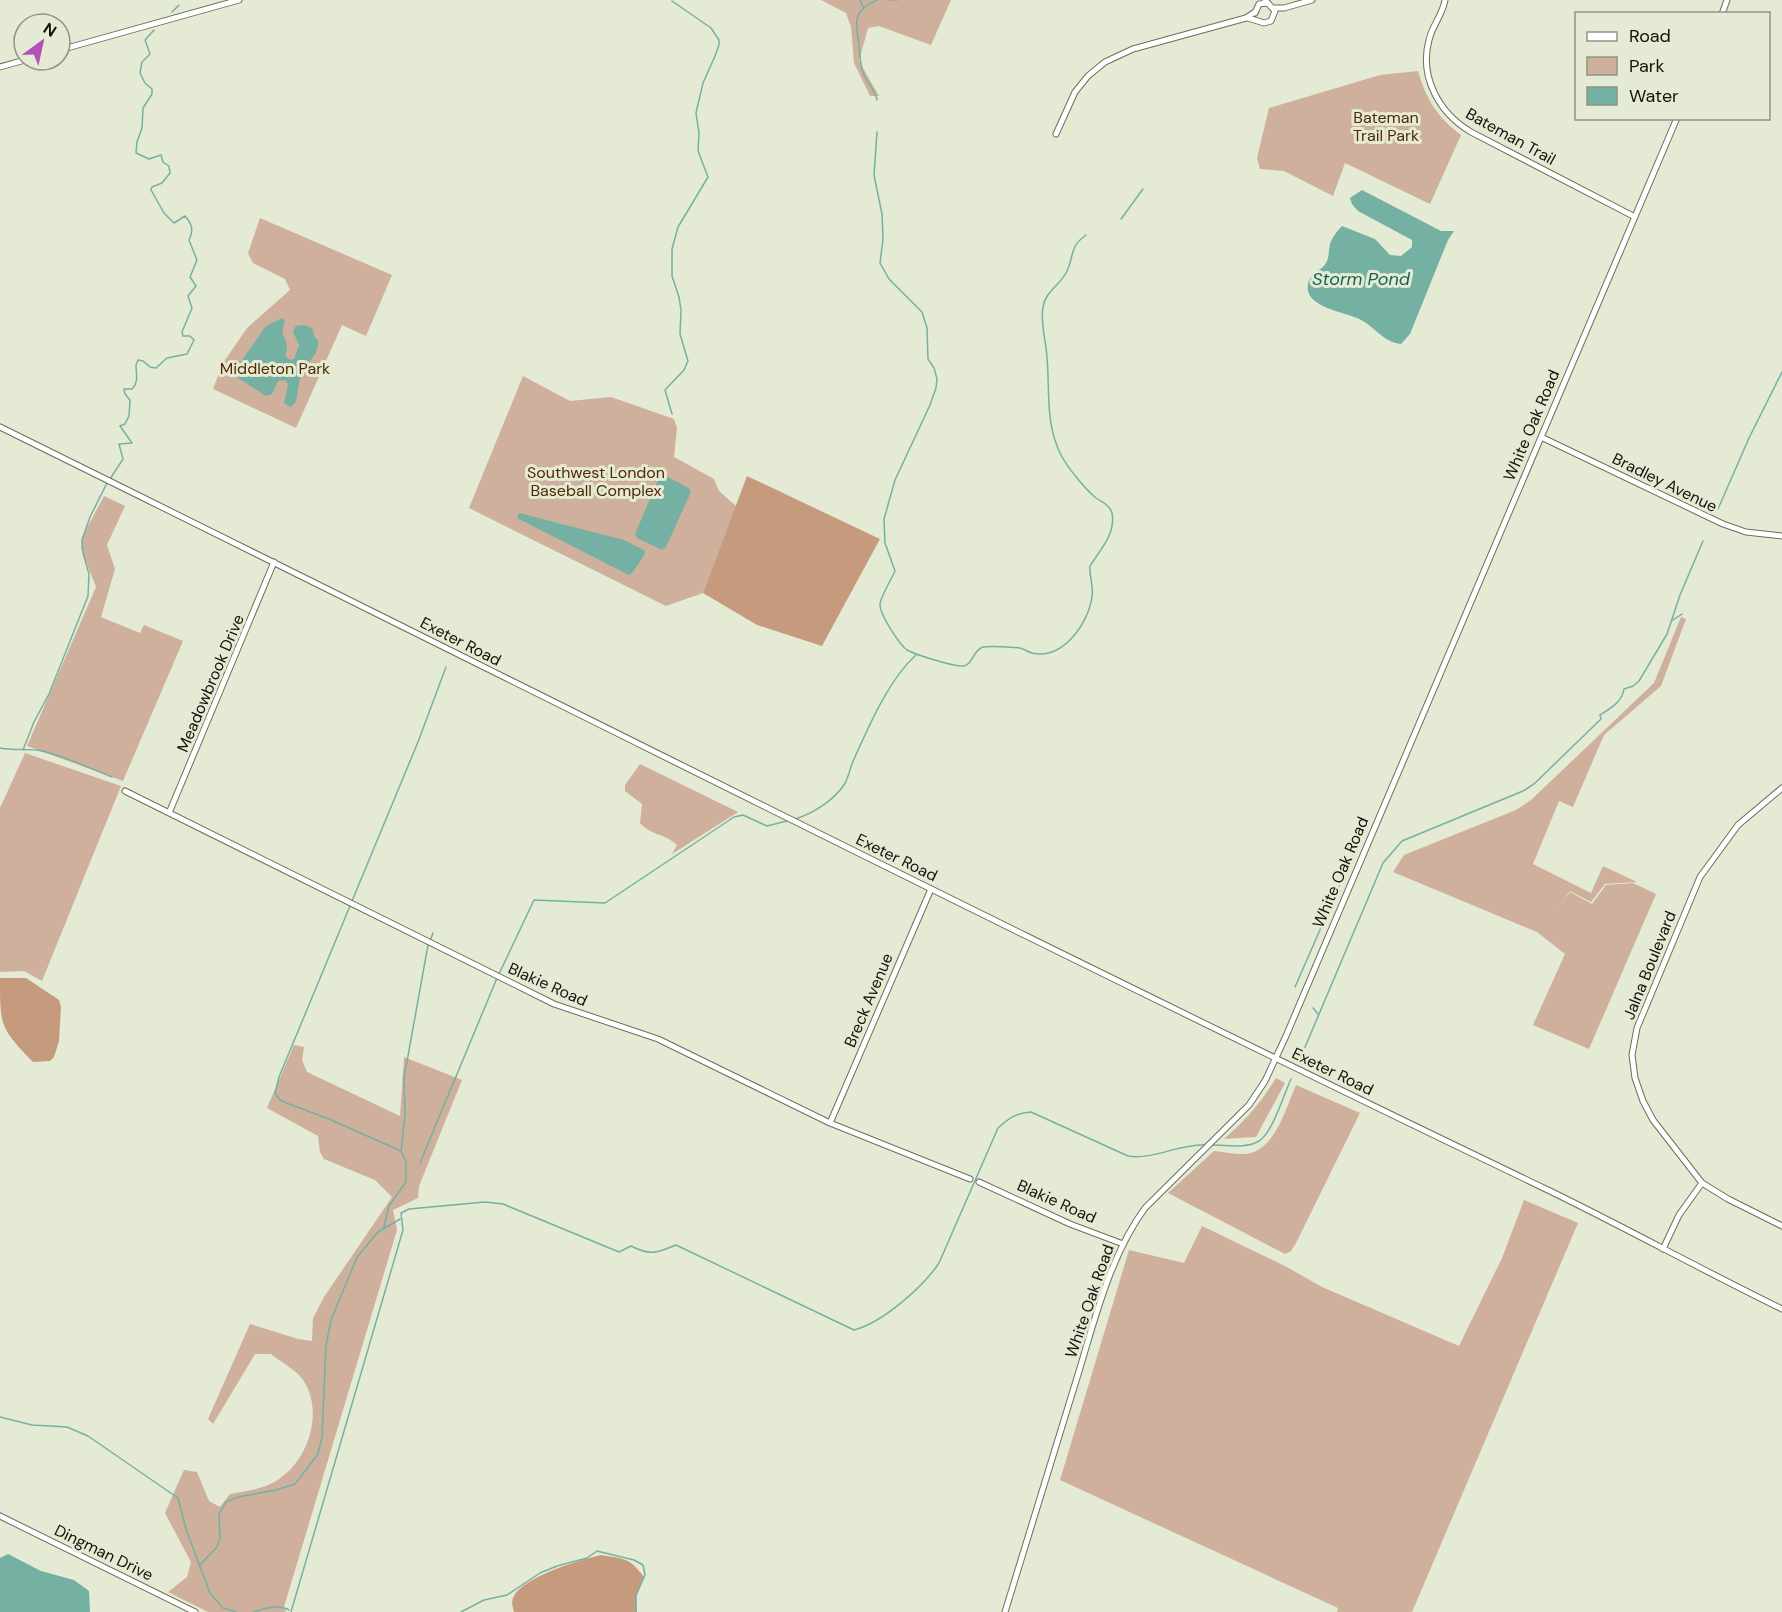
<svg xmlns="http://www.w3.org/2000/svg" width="1782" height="1612" viewBox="0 0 1782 1612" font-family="'DM Sans',sans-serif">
<rect width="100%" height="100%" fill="#e5ead4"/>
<!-- green -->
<path fill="#ceb09c" d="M821,0H951L931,45L879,26L868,28L859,61L879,96H870L854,63L851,27L846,13Z
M1418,71C1426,99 1438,118 1461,135L1430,204L1345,163L1333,196L1284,171L1260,169L1257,158L1269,108L1380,75Z
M260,218L392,275L366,336L342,325L296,428L213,389L223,363L247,328L290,290L285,279L253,263L248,253Z
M523,376L570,401L611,397L674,419L677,428L674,457L714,479L719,491L736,506L703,593L666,606L469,508Z
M104,496L125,506L107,545L115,569L101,617L140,633L144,625L183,641L123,781L27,746L96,587L81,549L82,537Z
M1681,617L1686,619L1661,686L1604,735L1573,807L1559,801L1533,864L1591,893L1603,866L1637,882L1605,884L1591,902L1570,891L1559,905L1570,892L1592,904L1606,885L1633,883L1656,894L1589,1049L1533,1025L1565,954L1537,932L1393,872L1404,855L1516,810L1531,800L1654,683Z
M25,753L121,786L42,981L24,971L0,972V808Z
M640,764L738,812L672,854L677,845C666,834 650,835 640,823L642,804L625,791V785Z
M294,1045L304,1047L302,1060L307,1072L400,1116L404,1057L462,1080L419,1186L418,1198L393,1210L397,1230L284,1607L286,1612H208L168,1592L187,1577L191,1562L165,1513L184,1470L197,1472L209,1501L220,1507L230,1494C245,1491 266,1489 279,1479C309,1459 324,1411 303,1380C297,1370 280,1362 271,1354H255L213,1424L208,1419L250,1324L298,1339L312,1341L313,1318L324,1297L392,1197L375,1180L324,1159L320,1152L318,1136L267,1108Z
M1276,1078L1285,1083L1256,1137L1224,1139C1246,1120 1260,1104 1276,1078Z
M1296,1085L1360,1113L1296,1243L1291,1251L1285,1254L1168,1193L1214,1151C1225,1152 1241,1156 1251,1153C1277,1145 1286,1107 1296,1085Z
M1524,1200L1578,1223L1412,1612H1337L1338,1608L1060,1480L1129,1250L1184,1263L1202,1226L1285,1266L1322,1287L1459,1346L1502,1258Z"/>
<!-- forest -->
<path fill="#c69b7d" d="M747,476L880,539L822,646L757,625L703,593Z
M0,978H26L59,1000L61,1007L59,1041L54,1057L50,1061L33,1062C0,1028 0,1026 0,978Z
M601,1555C624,1559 629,1557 644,1577L636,1597L637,1612H514C513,1607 511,1603 513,1598C521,1577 580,1560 601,1555Z"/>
<!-- water -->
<path fill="#75b1a3" d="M1362,190L1441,231H1454L1448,240L1410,334L1401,344C1382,342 1374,325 1357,318C1341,311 1293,305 1312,275C1315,271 1323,269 1326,263C1330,257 1328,247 1331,241C1334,235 1338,230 1342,226L1375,239L1390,255L1401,256L1412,247V240L1358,211L1352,204L1350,198Z
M282,318L285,321C279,339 286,334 287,347C287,354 283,355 290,360L294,359L299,345L293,332L295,327C300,324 308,325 313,329L314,336L318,341C319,355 310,359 303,370C298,380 299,393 295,403L290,407L284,403L288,384L285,380L278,381L272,394L266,396L238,378L235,370L266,326Z
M666,476L689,488L691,492L666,547L662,550L637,538L635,534L659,478Z
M519,513L624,540L644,550L645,554L633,572L629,575L517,518Z
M8,1554L41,1571L74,1580L89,1591L90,1612H0V1558Z"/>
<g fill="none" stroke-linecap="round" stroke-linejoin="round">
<!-- stream -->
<path stroke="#75b1a3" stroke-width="1.5" d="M860,0L863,7
M890,0H897
M672,1L711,28L719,40V45L715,56L703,83L696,113L699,133L698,151L708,177L678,227L672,249V276L679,297L681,310L680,334L688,361L684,370L665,390L672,414
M172,12L179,5
M877,100C875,90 868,84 864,75C860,66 860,56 859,46C856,23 851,11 877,0
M877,132L874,175L882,214L883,239L880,263L889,279L922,312L927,328L928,359L934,368L937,379L936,388L930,405L895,480L884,519L885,543L895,571C891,580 881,596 880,604C879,614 900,645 907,650C916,655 955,667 964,666C973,664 973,650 983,647C990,646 1012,647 1020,648C1024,649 1028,652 1032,653C1063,660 1088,624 1092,597C1094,587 1089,576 1090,566C1100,550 1116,534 1112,513C1110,505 1102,502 1096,498C1086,490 1067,467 1061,455C1045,423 1050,392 1047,357C1046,340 1040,323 1043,307C1045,292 1059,286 1066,273C1075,256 1068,248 1086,235
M1121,219L1143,189
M110,479L123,459L119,444L132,443L120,426L125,424L129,416L130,400L125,394L124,389H132C139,382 136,374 136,365L138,360L143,361L150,367L156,368L167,358L187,354L194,340L190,336H183L182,332L192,308L188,296L196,286L190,277L197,260L189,240C194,230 192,224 185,216L174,223L164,213L151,190L152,187L162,183L170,173L169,166L163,162L161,155L149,159L136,153L137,142L142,128L143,108L152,94V89L145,83L140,73L142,62L150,54L145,40L154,30
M1718,509L1749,438L1782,372
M1673,620L1682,614
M0,748C14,751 28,748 42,751C67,757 89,768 112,777
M23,750L34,722L49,694L88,596L89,574L83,553L82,540L90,517L107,483
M795,819C812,814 833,801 844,785C849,777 850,767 854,759C869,726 889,679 916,655
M352,901L418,742L446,667
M350,906L279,1077L275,1093L280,1100L289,1104L329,1119L401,1151
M430,941L433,933
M499,974L534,900L605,903L734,817L743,815L767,826L787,821
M1295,987L1368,820
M1313,1008L1318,1014
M1300,1059L1383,863L1402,841L1523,791L1534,784L1601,719L1600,715C1611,708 1622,702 1624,689L1633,686L1639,681L1667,634L1680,595L1703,541
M1212,1145C1227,1145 1246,1149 1259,1141C1272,1134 1284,1094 1291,1079
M420,1163L497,978
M384,1227L389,1206L406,1182V1162L401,1151L405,1115L404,1078L428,945
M0,1417L32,1425L67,1427L88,1436L178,1498L186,1529L210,1593L223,1608L236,1612
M199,1566L217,1547L220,1538L219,1514L226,1502L238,1497L276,1490L295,1484L318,1454L322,1437L326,1346L331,1320L357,1257L378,1232L400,1219
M254,1612C266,1608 279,1604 289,1610
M291,1612L403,1230L401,1213L409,1209L485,1202L503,1204L619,1252L631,1246C651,1256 656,1253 676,1245L854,1330C882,1323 923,1287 939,1263L998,1128C1009,1118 1016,1113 1031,1112L1128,1156C1154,1160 1178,1144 1205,1145
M461,1612L484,1600L507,1595L540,1573L557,1566L587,1558L597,1551L634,1560L643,1565L645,1575L636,1595V1612"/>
<defs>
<path id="secondary" d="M1445,0C1443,14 1432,26 1429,40C1419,77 1439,113 1471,132L1635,217
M1273,8H1284L1312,0
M1255,13L1259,4L1267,3
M1722,14L1727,0
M1248,18L1264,23L1271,21L1275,11L1265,0
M60,50L239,0
M0,67L25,60
M1056,134L1075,92L1088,76L1105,62L1133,49L1246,18L1255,12
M0,427C517,682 1031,942 1550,1191C1628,1229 1704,1271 1782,1309
M1541,437L1723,524L1746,532L1782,536
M1782,788L1738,825L1700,877L1637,1028L1632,1055L1635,1078L1643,1101L1653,1120L1702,1183L1728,1199L1782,1226
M125,791L554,1004L658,1039L830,1123L970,1179
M169,813L274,562
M830,1123L931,889
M979,1182L1070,1224L1123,1244
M1663,1249L1679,1215L1702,1183
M0,1516L195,1612
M1005,1612C1029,1535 1053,1458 1076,1381C1094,1323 1109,1257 1145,1208L1249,1105L1265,1081L1286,1036L1677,118"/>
</defs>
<!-- secondary casing -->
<use href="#secondary" stroke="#6b6f5c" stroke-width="7"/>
<!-- secondary -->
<use href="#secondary" stroke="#fff" stroke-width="5"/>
</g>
<g text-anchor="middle" stroke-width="6" stroke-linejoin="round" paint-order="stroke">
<!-- park labels -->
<g font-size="16" fill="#512802" stroke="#e5ead4">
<text x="1386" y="123">Bateman<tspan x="1386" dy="18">Trail Park</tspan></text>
<text x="275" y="374">Middleton Park</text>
<text x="596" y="478">Southwest London<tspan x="596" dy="18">Baseball Complex</tspan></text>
</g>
<!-- street labels -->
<g font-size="16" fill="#11120b" stroke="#e5ead4">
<text transform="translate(1511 136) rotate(29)" y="6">Bateman Trail</text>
<text transform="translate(1531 425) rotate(-67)" y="6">White Oak Road</text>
<text transform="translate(1665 482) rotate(26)" y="6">Bradley Avenue</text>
<text transform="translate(461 641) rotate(27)" y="6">Exeter Road</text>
<text transform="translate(210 683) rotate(-67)" y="6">Meadowbrook Drive</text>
<text transform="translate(897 857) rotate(26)" y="6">Exeter Road</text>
<text transform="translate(1340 872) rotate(-67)" y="6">White Oak Road</text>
<text transform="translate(1649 965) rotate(-68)" y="6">Jalna Boulevard</text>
<text transform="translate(548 984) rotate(24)" y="6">Blakie Road</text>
<text transform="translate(868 1000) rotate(-67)" y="6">Breck Avenue</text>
<text transform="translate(1333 1071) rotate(26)" y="6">Exeter Road</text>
<text transform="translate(1057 1201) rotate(24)" y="6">Blakie Road</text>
<text transform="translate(1089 1301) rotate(-71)" y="6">White Oak Road</text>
<text transform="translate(104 1552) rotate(26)" y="6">Dingman Drive</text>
</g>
<!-- water labels -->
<g font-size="18" font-style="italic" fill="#136355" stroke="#e5ead4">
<text x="1361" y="285">Storm Pond</text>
</g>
</g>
<!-- legend -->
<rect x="1575" y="12" width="195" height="108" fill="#e5ead4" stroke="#909484" stroke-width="1.5"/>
<rect x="1587" y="32" width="30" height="9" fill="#ffffff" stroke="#909484" stroke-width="1.5"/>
<text x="1629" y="42" font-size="18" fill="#11120b">Road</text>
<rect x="1587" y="57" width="30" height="18" fill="#ceb09c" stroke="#909484" stroke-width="1.5"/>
<text x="1629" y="72" font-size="18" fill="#11120b">Park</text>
<rect x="1587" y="87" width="30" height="18" fill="#75b1a3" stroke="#909484" stroke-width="1.5"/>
<text x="1629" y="102" font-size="18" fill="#11120b">Water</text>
<!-- north arrow -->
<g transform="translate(42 42) rotate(33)"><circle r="28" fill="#e5ead4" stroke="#909484" stroke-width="1.5"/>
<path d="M0-4.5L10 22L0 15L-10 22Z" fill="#b351b8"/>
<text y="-9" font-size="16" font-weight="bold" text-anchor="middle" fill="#11120b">N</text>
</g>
</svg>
